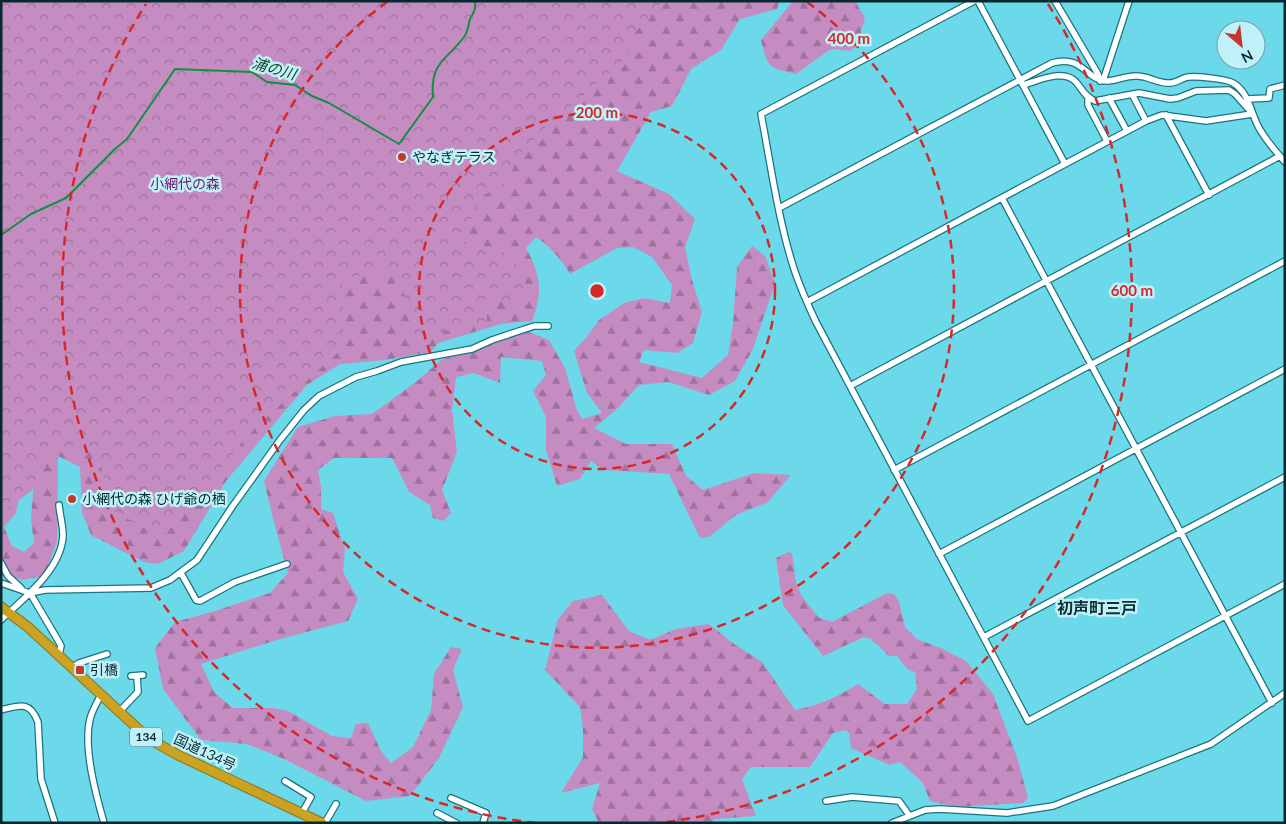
<svg xmlns="http://www.w3.org/2000/svg" width="1286" height="824" viewBox="0 0 1286 824" font-family="Lato,'Noto Sans JP',sans-serif">
<defs>
<pattern id="forest-firs" width="22" height="20" patternUnits="userSpaceOnUse" patternTransform="scale(1.25)"><rect width="22" height="20" fill="#c58cc1"/><path d="M5 1l3.5 6h-7zM16 11l3.5 6h-7z" fill="#9e729d"/></pattern>
<pattern id="park-crowns" width="20" height="18" patternUnits="userSpaceOnUse" patternTransform="scale(1.25)"><rect width="20" height="18" fill="#c58cc1"/><path d="M2 6a3 3 0 1 1 6 0M12 15a3 3 0 1 1 6 0" fill="none" stroke="#9e729d"/></pattern>
</defs>
<rect width="100%" height="100%" fill="#6cd9ea"/>
<!-- forest -->
<path fill="url(#forest-firs)" fill-rule="evenodd" d="M1,1H780L777,9L740,19L721,50L691,69L672,106L651,112L617,171L669,194L695,219L685,247L692,280L702,312L693,343L677,353L644,350L639,362L702,378L728,355L733,324L737,267L752,246L765,256L775,283L753,349L735,381L709,395L668,382L639,385L618,408L594,428L626,444H672L686,476L703,490L754,473L791,475L768,502L736,515L709,537L700,538L669,474L604,470L591,461L580,479L557,486L546,450V417L533,391L546,375L542,361L501,357L500,383L474,373L456,377L452,410L457,452L442,490L451,513L444,521L433,518L430,505L409,492L392,458H334L318,470L321,486V509L333,513L345,550L343,572L358,599L348,621L280,639L201,664L214,692L233,708H272L288,711L332,736L351,738L356,724L368,723L381,751L391,763L413,747L431,710L434,674L451,647L462,649L453,670L463,707L439,758L410,796L366,801L284,759L247,744L201,740L163,689L155,648L175,622L215,611L270,593L288,573L275,526L264,481L298,427L335,416L372,414L416,382L441,360L529,332L549,340L565,368L577,410L582,419L602,413L587,393L574,351L586,338L599,320L624,303L644,298L670,303L672,285L652,257L633,247L617,248L570,274C561,259 550,246 536,237L526,248C541,276 543,292 532,321L501,324L438,343L431,352L385,360L340,364L307,385L226,481L184,551L158,564L144,562L91,535L82,513L80,467L58,456L57,541L45,576L22,580L1,572ZM34,477L31,520L34,543L24,552L12,546L4,527L16,513L23,478Z
M793,1H855L865,18L861,31L860,44L850,51L833,49L828,51L796,74C768,67 768,69 761,40Z
M788,552L792,553L796,583L801,595L818,617L832,622L887,593L894,594L899,602L905,627L917,639L943,649L966,661L993,694L1018,760L1028,798L1023,803L956,807L930,801L923,783L900,762L890,765L851,748L849,733L845,730L833,733L810,767H751L742,779L756,816L715,819L711,823H599L592,809L600,783L561,793L583,757V728L580,707L545,670L558,619L573,601L602,595L629,631L650,640L676,629L709,624L734,644L762,662L795,710C819,705 838,697 858,684L885,704H907L917,689L915,672L907,669L897,656H889L871,639L864,637L823,656L783,605L776,558Z"/>
<!-- park -->
<path fill="url(#park-crowns)" d="M1,1H662L633,35L626,58L523,149L504,186L481,196L462,241L508,253L526,277L524,300L501,301L487,308V321L477,326L415,336L397,268L342,279L344,347L258,425L162,538L112,510L97,450L41,448L40,484L1,514Z"/>
<g fill="none" stroke-linecap="round" stroke-linejoin="round">
<!-- stream -->
<path stroke="#119040" stroke-width="2" d="M1,235L31,214L66,198L115,149L127,139L175,69L252,72L267,82L295,85L312,96L329,103L399,144L433,97C430,62 446,61 464,37C468,32 468,26 470,19C474,12 476,9 475,1"/>
<defs>
<path id="minor" d="M974,1L761,114C771,166 778,219 794,269C800,287 808,305 816,322L1028,721L1285,584
M978,1L1065,164L1146,121L1162,115L1206,121L1252,114
M1055,1L1098,74L1100,81
M1103,81L1129,1
M1023,85C1038,81 1063,68 1076,82C1082,89 1085,97 1095,101L1139,93L1170,99L1178,98L1196,91L1229,90L1235,94L1251,112
M1132,94L1146,121
M1109,98L1127,131
M1088,99V105L1107,141
M1247,99L1269,98L1270,89L1285,85
M1166,115L1209,195
M1002,198L1272,703
M779,208L1052,63C1083,54 1086,81 1107,81C1117,81 1127,75 1137,76C1148,76 1159,84 1170,83C1176,83 1182,78 1188,77C1196,76 1227,79 1233,83C1249,92 1251,114 1259,128C1266,140 1276,152 1285,162
M807,302L1065,164
M850,386L1280,156
M894,470L1285,261
M939,554L1285,369
M1,563L8,576L21,588
M181,573L196,600L200,601L235,582L287,564
M1,583L30,593L45,590L151,588L170,580L197,560L232,507L280,440L304,410L319,396L356,377L377,371L401,362L472,349L492,340L534,326H548
M30,593L59,642L61,646L59,655
M1,620C24,598 61,570 63,536C63,525 60,516 59,505
M984,637L1285,477
M73,667L79,663L107,654
M131,676L143,675
M101,695C97,702 92,711 90,719C83,748 96,795 104,823
M1,710C20,705 30,701 38,722L41,779L55,823
M119,712L138,692L137,676
M285,781L311,797L302,813
M451,798L486,813L483,823
M826,801L852,797L899,801L909,815
M437,813L456,823
M325,823L336,804
M892,823L925,810L940,809L1007,813L1053,806L1211,744L1285,693"/>
<path id="highway" d="M1,607L28,627L149,739L178,755L322,823"/>
</defs>
<!-- minor casing -->
<use href="#minor" stroke="#197481" stroke-width="8"/>
<!-- highway casing -->
<use href="#highway" stroke="#857826" stroke-width="11"/>
<!-- minor -->
<use href="#minor" stroke="#fff" stroke-width="5.5"/>
<!-- highway -->
<use href="#highway" stroke="#cba222" stroke-width="9"/>
</g>
<!-- distance rings -->
<g fill="none" stroke="#d62828" stroke-width="2.5" stroke-dasharray="9 6">
<circle cx="597" cy="291" r="178"/>
<path d="M807 2A357 357 0 1 1 387 2"/>
<path d="M536 823A535 535 0 0 1 146 4M1048 4A535 535 0 0 1 658 823"/>
</g>
<!-- markers -->
<g fill="#c4372b" stroke="#c0f1f9" stroke-width="2">
<circle cx="402" cy="157" r="5"/>
<circle cx="72" cy="499" r="5"/>
<rect x="75" y="665" width="10" height="10" rx="2.5"/>
</g>
<g text-anchor="middle" stroke-width="5" stroke-linejoin="round" paint-order="stroke">
<!-- shield labels -->
<rect fill="#c0f1f9" stroke="#3c656b" stroke-width="1" x="130" y="727.5" width="32" height="19" rx="4"/>
<g font-size="12" font-weight="bold" fill="#04292e">
<text x="146" y="741">134</text>
</g>
<!-- poi labels -->
<g font-size="14" fill="#04292e" stroke="#c0f1f9" text-anchor="start">
<text x="412" y="162">やなぎテラス</text>
<text x="82" y="504">小網代の森 ひげ爺の栖</text>
<text x="90" y="675">引橋</text>
</g>
<!-- park labels -->
<g font-size="14" fill="#6b1869" stroke="#c0f1f9">
<text x="185" y="189">小網代の森</text>
</g>
<!-- street labels -->
<g font-size="14" fill="#04292e" stroke="#c0f1f9">
<text transform="translate(205 752) rotate(25)" y="5">国道134号</text>
</g>
<!-- water labels -->
<g font-size="15" font-style="italic" fill="#133f1e" stroke="#c0f1f9">
<text transform="translate(274 69) rotate(16)" y="5">浦の川</text>
</g>
<!-- quarter labels -->
<g font-size="16" font-weight="bold" fill="#0b2f34" stroke="#c0f1f9">
<text x="1097" y="614">初声町三戸</text>
</g>
</g>
<circle cx="597" cy="291" r="8" fill="#d62828" stroke="#c0f1f9" stroke-width="2.5"/>
<g font-size="15" text-anchor="middle" font-weight="bold" fill="#d62828" stroke="#c0f1f9" stroke-width="5" stroke-linejoin="round" paint-order="stroke">
<text x="849" y="44">400 m</text>
<text x="597" y="118">200 m</text>
<text x="1132" y="296">600 m</text>
</g>
<!-- border -->
<rect width="1286" height="824" fill="none" stroke="#04292e" stroke-width="5"/>
<!-- north arrow -->
<g transform="translate(1241 45) rotate(152)"><circle r="24" fill="#c0f1f9" stroke="#75a1a8"/>
<path d="M0-4L9 19L0 12L-9 19Z" fill="#c4372b"/>
<text y="-8" font-size="14" font-weight="bold" text-anchor="middle" fill="#04292e">N</text>
</g>
</svg>
